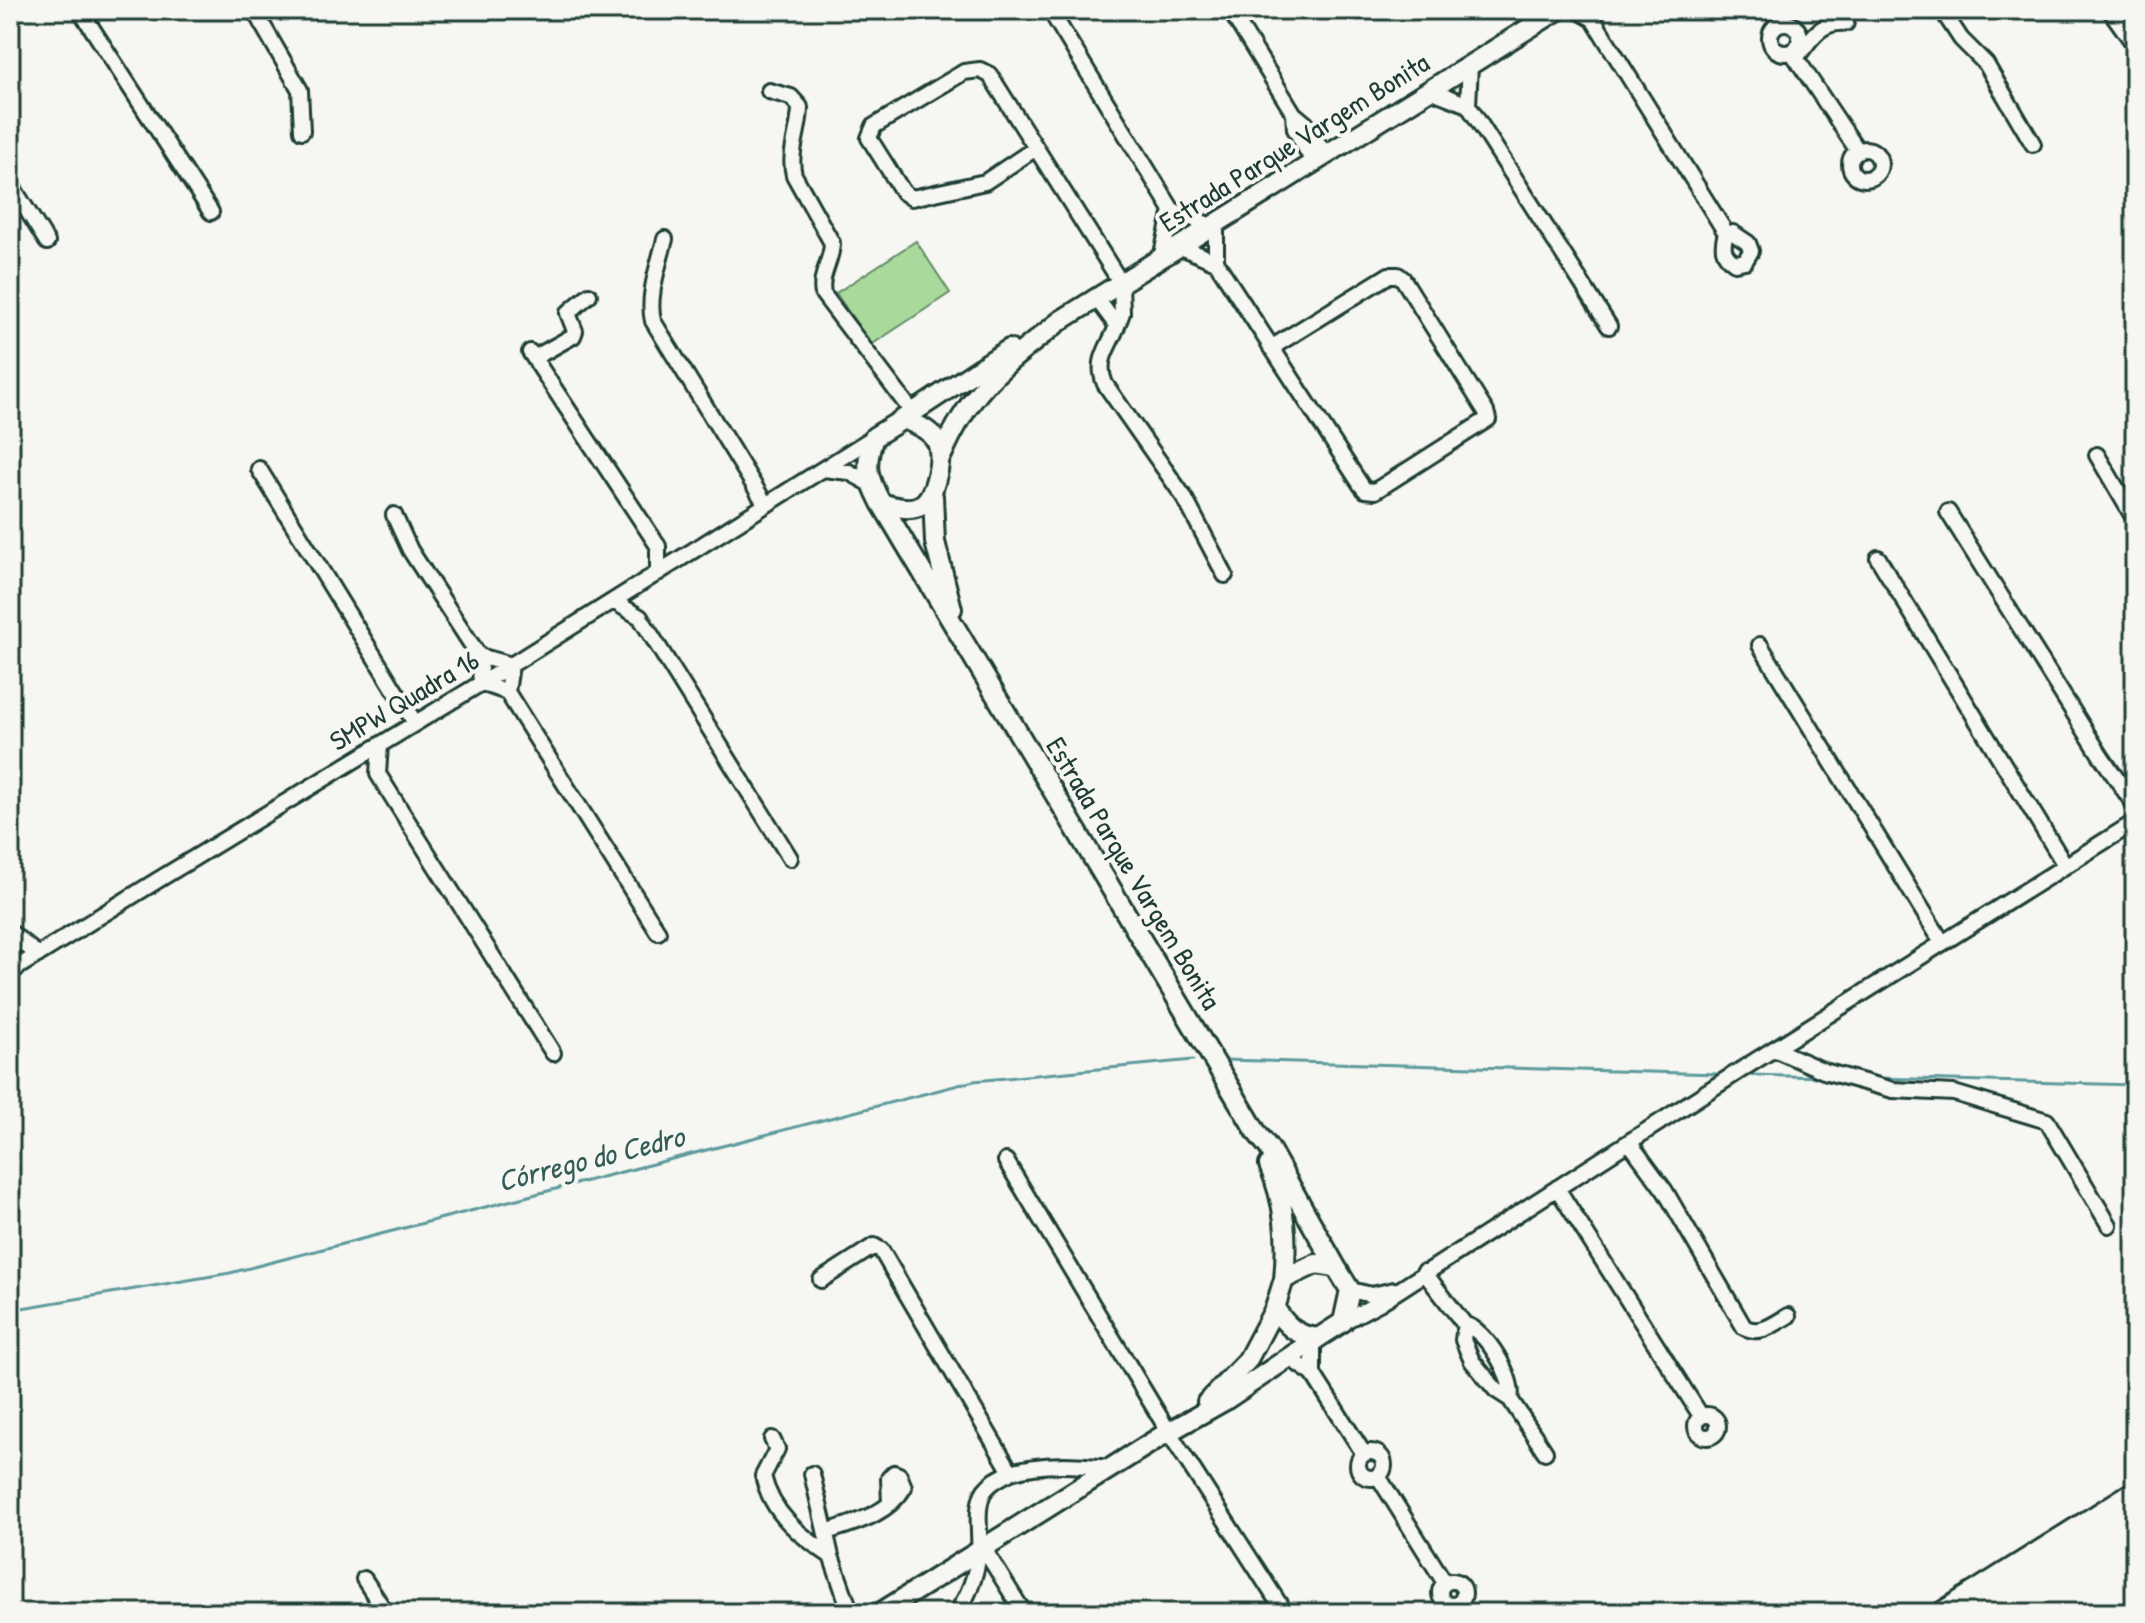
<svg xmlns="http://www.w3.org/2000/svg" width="2145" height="1623" viewBox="0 0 2145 1623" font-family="'Patrick Hand',sans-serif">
<rect width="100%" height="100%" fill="#f6f6f2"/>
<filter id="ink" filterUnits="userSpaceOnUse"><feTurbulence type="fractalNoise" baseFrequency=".0125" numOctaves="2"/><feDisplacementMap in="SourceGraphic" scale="16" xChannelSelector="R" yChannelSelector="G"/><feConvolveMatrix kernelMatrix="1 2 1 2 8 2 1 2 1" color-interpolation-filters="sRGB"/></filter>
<g filter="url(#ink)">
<!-- pitch -->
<path fill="#aada9b" stroke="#648c68" stroke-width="2" d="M916,241L950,293L871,345L836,293Z"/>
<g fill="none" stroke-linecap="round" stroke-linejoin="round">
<!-- stream -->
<path stroke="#5d9a9c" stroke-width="3" d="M1224,1060L1720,1074
M1747,1075L1823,1077
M1875,1078L2135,1085
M10,1310L230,1273L974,1081L1193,1060"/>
<defs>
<path id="minor" d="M80,10L211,212
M254,10L300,90L302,131
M1050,10L1172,210L1211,226
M1230,10L1294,114L1306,124L1325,155
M1577,10L1593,19L1726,233C1722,247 1722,255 1735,263L1745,261L1751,251L1748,243L1733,233H1726
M1942,10L1961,39L1986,64L2033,144
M2110,10L2134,44
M1770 38a15 15 0 1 1 30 0a15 15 0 1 1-30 0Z
M1792,52L1858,151
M1800,53C1813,35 1823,21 1846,23
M1430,90L1468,105L1609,326
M769,91L791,97L800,107C800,130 788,153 794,175L832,243C832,261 819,275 823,294L913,413
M1468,105L1470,65
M1294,114L1295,129L1313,162
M1036,148L985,182L912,198L903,192L869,138L874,126L964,72L980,70L990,75L1121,283L1122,313L1117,326
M1850 164a15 15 0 1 1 30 0a15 15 0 1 1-30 0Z
M10,183L47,242
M1216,224V262L1361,485L1365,490L1375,491L1488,419L1486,412L1403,279L1398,275H1389L1271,348
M665,239C659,264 647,296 653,321L766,505
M1179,246L1216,262
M1161,258L1172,210
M1097,299L1117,326C1109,348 1095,360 1105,384L1184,497L1225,575
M530,352L658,546V573
M534,358L573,336L575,331L568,313L589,295
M2097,455L2135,520
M259,469L415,723
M823,469L849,472L871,484
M1948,512L2101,756L2135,806
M394,515L410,550L479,656L481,683L507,692L658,932
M1878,558L2065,865
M613,601L640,617L790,858
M1760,645L1942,942
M479,656L511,665L507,692
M380,745L378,774L553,1053
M10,932L38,955
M10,950L16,969
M10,972L158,880L511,665L874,437
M1774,1049L1824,1071L1893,1090L1954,1093L2047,1121L2109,1225
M1629,1142L1665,1191L1744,1327C1760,1336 1774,1324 1788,1316
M1006,1161L1170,1434L1285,1613
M1557,1188L1701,1416
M1424,1272L1465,1325L1463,1340L1472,1361L1496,1390L1510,1399L1545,1452
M821,1280L874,1246L881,1250L1011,1472C1001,1477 992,1481 985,1490C974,1506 981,1535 979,1553C976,1575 969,1596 956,1613
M1350,1290L1372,1295L1394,1290
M1343,1322L1379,1303L1747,1066L2135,822
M1465,1325C1485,1328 1516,1380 1510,1399
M1313,1342V1374
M1288,1357L1313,1374L1364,1454
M1696 1426a11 11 0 1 1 22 0a11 11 0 1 1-22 0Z
M772,1439L777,1449L763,1476C772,1514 800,1536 831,1556
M1358 1465a13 13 0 1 1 26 0a13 13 0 1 1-26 0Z
M1011,1472C1043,1462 1078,1465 1111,1468
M812,1474L831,1556L851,1613
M1378,1476L1445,1583
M826,1532C854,1523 888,1515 904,1487L899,1475L894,1473L889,1478L890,1504
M984,1549L1024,1613
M364,1579L386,1613
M1440 1593a12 12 0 1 1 24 0a12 12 0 1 1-24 0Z"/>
<path id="major" d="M903,419C935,431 945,441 937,475C929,511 914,513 881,503C867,476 864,466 874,437Z
M903,419L1009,349
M942,455C972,386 1004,366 1060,321L1558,10
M933,496L935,542L952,609
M881,503L1257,1133L1269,1148L1336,1267
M1269,1165C1285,1203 1288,1238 1284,1279
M1316,1264L1336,1267L1350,1290L1343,1322L1318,1338C1297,1336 1286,1326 1275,1308L1284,1279Z
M1207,1402L1247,1361L1275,1308
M880,1613L1160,1437L1224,1401L1318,1338"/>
</defs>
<!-- minor casing -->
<use href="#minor" stroke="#1f3d34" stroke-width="20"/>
<!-- major casing -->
<use href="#major" stroke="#1f3d34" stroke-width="24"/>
<!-- minor -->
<use href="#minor" stroke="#f6f6f2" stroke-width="14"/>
<!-- major -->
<use href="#major" stroke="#f6f6f2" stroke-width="18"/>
<!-- rail -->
<path stroke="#1f3d34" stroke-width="3" d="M1920,1613L2135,1478"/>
</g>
</g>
<g text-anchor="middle" stroke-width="8" stroke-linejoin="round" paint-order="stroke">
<!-- street labels -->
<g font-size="28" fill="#1f3d34" stroke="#f6f6f2">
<text transform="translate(1294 142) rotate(-32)" y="10">Estrada Parque Vargem Bonita</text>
<text transform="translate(404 700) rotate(-31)" y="10">SMPW Quadra 16</text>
<text transform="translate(1134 873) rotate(59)" y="10">Estrada Parque Vargem Bonita</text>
</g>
<!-- water labels -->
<g font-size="30" font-style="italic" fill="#345c57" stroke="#f6f6f2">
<text transform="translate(591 1159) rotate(-14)" y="10">Córrego do Cedro</text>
</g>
</g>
<!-- margin -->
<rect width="2145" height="1623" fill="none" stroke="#f6f6f2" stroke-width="40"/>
<rect x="20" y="20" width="2105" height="1583" fill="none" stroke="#1f3d34" stroke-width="3" filter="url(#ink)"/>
</svg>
